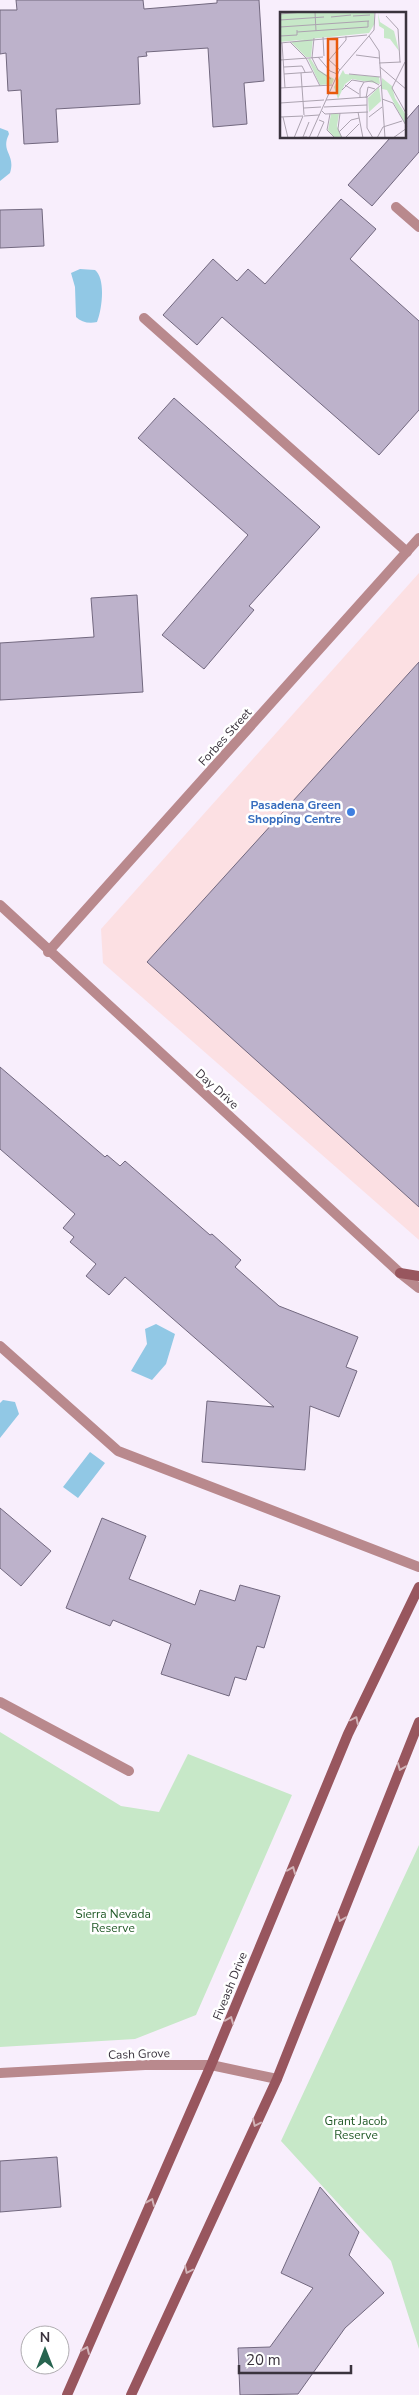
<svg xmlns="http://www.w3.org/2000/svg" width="419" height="2395" viewBox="0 0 419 2395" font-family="'Nunito Sans',sans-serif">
<rect width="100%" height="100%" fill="#f8eefc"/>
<!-- commercial -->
<path fill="#fce0e3" d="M419,573V1240L103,963L101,929Z"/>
<!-- green -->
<path fill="#c7e8c8" d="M0,1732L121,1806L159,1812L188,1754L292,1795L196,2015L135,2039L0,2047Z
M419,1845V2349L391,2261L281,2141Z"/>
<!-- water -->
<path fill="#91c8e5" d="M0,128L8,131L9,134C0,152 16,154 10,173L0,181Z
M80,269L95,270C106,279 102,309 97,322C89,324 81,322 76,317L75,287L71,273Z
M156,1324L175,1334L166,1364L152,1380L131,1371L147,1344L145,1329Z
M3,1400L15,1402L19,1414L0,1438V1403Z
M90,1452L105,1463L78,1498L63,1487Z"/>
<!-- building -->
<path fill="#bdb2cb" stroke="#72687f" d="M16,0H143L144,9L217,3V0H259L264,81L244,83L247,124L213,127L208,48L146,52L147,56L138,57L140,104L56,109L58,142L24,144L21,90L8,91L6,53L0,54V10H17Z
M419,105V152L372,206L348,185L390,138H405V121Z
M341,199L376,229L350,259L419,321V410L379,455L222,317L197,345L163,315L213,259L237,281L248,269L265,284Z
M42,209L44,246L0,248V210Z
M174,398L320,527L249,606L254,610L204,669L162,635L248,535L138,438Z
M137,595L143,692L0,700V643L94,637L91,598Z
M419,662V1207L147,962Z
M0,1067L105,1157L107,1155L120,1166L125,1161L210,1235L212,1234L241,1260L235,1267L279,1306L358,1337L346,1367L357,1371L339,1417L310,1406L305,1470L202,1462L207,1401L274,1407L125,1277L109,1295L86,1276L96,1264L70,1242L74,1237L63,1228L75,1214L0,1149Z
M0,1508L51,1551L21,1586L0,1568Z
M102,1518L146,1536L129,1579L195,1605L200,1590L235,1601L240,1585L280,1596L264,1648L257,1646L246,1680L235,1677L229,1696L161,1674L171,1644L113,1620L110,1626L66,1608Z
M57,2157L61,2207L0,2212V2161Z
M320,2187L359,2232L349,2255L384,2293L345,2328L298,2394L240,2395L238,2348L270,2347L313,2288L281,2273Z"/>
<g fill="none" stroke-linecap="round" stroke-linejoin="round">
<!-- service -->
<path stroke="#b9898d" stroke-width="10" d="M396,207L419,227
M144,318L407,552
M0,1346L118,1451L419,1567"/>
<!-- minor -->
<path stroke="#b9898d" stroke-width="10" d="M0,905L400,1273L419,1288
M48,952L419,538
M0,1702L129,1771
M0,2073L145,2065H211L277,2079"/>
<!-- secondary -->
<path stroke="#98565e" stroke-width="10" d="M400,1273L419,1276
M67,2395L211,2065L348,1734L419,1587
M131,2395L277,2079L419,1722"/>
</g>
<!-- one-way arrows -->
<defs><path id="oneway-chevron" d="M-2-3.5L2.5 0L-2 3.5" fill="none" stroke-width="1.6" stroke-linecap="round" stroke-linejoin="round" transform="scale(1.25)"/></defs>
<g stroke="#d1b3b7">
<use href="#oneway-chevron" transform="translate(355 1720) rotate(-64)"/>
<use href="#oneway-chevron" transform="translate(401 1767) rotate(112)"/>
<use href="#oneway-chevron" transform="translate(292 1870) rotate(-68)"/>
<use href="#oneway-chevron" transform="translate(341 1918) rotate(112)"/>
<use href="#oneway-chevron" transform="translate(230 2020) rotate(-68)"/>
<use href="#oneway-chevron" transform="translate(256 2123) rotate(115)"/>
<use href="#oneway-chevron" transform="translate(151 2202) rotate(-66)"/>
<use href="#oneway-chevron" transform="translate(188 2270) rotate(115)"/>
<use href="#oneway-chevron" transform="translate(86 2350) rotate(-66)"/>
</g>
<!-- markers -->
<circle fill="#3f7fe0" stroke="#fff" stroke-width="2" cx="351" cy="812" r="5"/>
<g text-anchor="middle" stroke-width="5" stroke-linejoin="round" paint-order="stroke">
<!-- street labels -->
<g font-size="12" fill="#3a333d" stroke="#fff">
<text transform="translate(225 737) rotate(-48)" y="4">Forbes Street</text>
<text transform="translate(217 1089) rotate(42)" y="4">Day Drive</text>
<text transform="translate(230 1986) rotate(-68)" y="4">Fiveash Drive</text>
<text transform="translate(139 2054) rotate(-2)" y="4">Cash Grove</text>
</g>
<!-- shop labels -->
<g font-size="12" font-weight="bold" fill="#366cbe" stroke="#fff" text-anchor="end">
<text x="341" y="809">Pasadena Green<tspan x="341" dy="14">Shopping Centre</tspan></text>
</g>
<!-- park labels -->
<g font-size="12" fill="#205926" stroke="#fff">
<text x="113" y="1918">Sierra Nevada<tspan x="113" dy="14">Reserve</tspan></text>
<text x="356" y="2125">Grant Jacob<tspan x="356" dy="14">Reserve</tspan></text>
</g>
</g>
<!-- overview -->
<g transform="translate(280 12)">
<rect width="126" height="126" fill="#f8eefc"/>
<path d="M0,0H94L95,11L89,21L0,30ZM98,1L100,10L114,19L119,39L110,27L104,26V17L99,14ZM33,26L31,45H26L11,30ZM30,46L37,57L54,67L52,72L40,73L28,47ZM63,58L65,62L99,65L100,72L72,67L65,72L58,87L54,75ZM102,66L112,74L115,86L126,103V114L107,78L102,77ZM99,75L101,89L89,100L88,86ZM51,102H59L57,114L62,126H55L48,118Z" fill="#c7e8c8"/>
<path fill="none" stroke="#aca3b0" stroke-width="1" d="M35,0L36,19M0,2L23,0M73,4L90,3M106,4L118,17L120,50M51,5L71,3M0,8L44,5M0,15L89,9M17,20L88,15V9M0,24L17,23V18M89,24L99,39L105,126M43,25L44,44M34,26L32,46L38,58L51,67M10,30L26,46L40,74M0,31L87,23M2,31L5,76M76,43L99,46M38,45L50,59L57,62M48,47L60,58M0,48L43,45M49,48L66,28V24M125,50L112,76L127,103M99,51L121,50M4,55L22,54L25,60M100,55L127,78M21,61L24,103M4,62L32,60M69,62L100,65M65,73L79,82M0,76L52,73M62,78L72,68L84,70M87,85V116L93,126M80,86V77L84,70L92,69L99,73M86,86L88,75L95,77M102,87L113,91L127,115M46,88L87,85L101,73M0,91L44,88M44,95L87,93M24,96L41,95M42,99L45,102L88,100M78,100L83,126M60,101L58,117L62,126M50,102L47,118L55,126M24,104L39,103M0,105L23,104M3,105L8,126M89,105L102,95M59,120L71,108L79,106M23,125L29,110M9,126L27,125M14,126L23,104M29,126L59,59L94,18L95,0M37,126L44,110L39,108M65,126L79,112M97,126L103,115L122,109M113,126L127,116"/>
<path fill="#e8590c" fill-opacity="0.15" stroke="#e8590c" stroke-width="2.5" d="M48,27H57V81H48Z"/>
<rect width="126" height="126" fill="none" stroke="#3a333d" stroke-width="2.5"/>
</g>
<!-- north arrow -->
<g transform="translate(45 2350)"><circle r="24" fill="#ffffff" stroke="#b0adb1"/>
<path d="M0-4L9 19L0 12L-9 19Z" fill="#27644f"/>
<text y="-8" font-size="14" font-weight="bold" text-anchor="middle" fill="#3a333d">N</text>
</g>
<!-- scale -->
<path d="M239 2365v8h112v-8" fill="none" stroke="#3a333d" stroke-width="2.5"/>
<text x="246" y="2365" font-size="15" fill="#3a333d" stroke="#ffffff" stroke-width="4" paint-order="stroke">20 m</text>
</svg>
